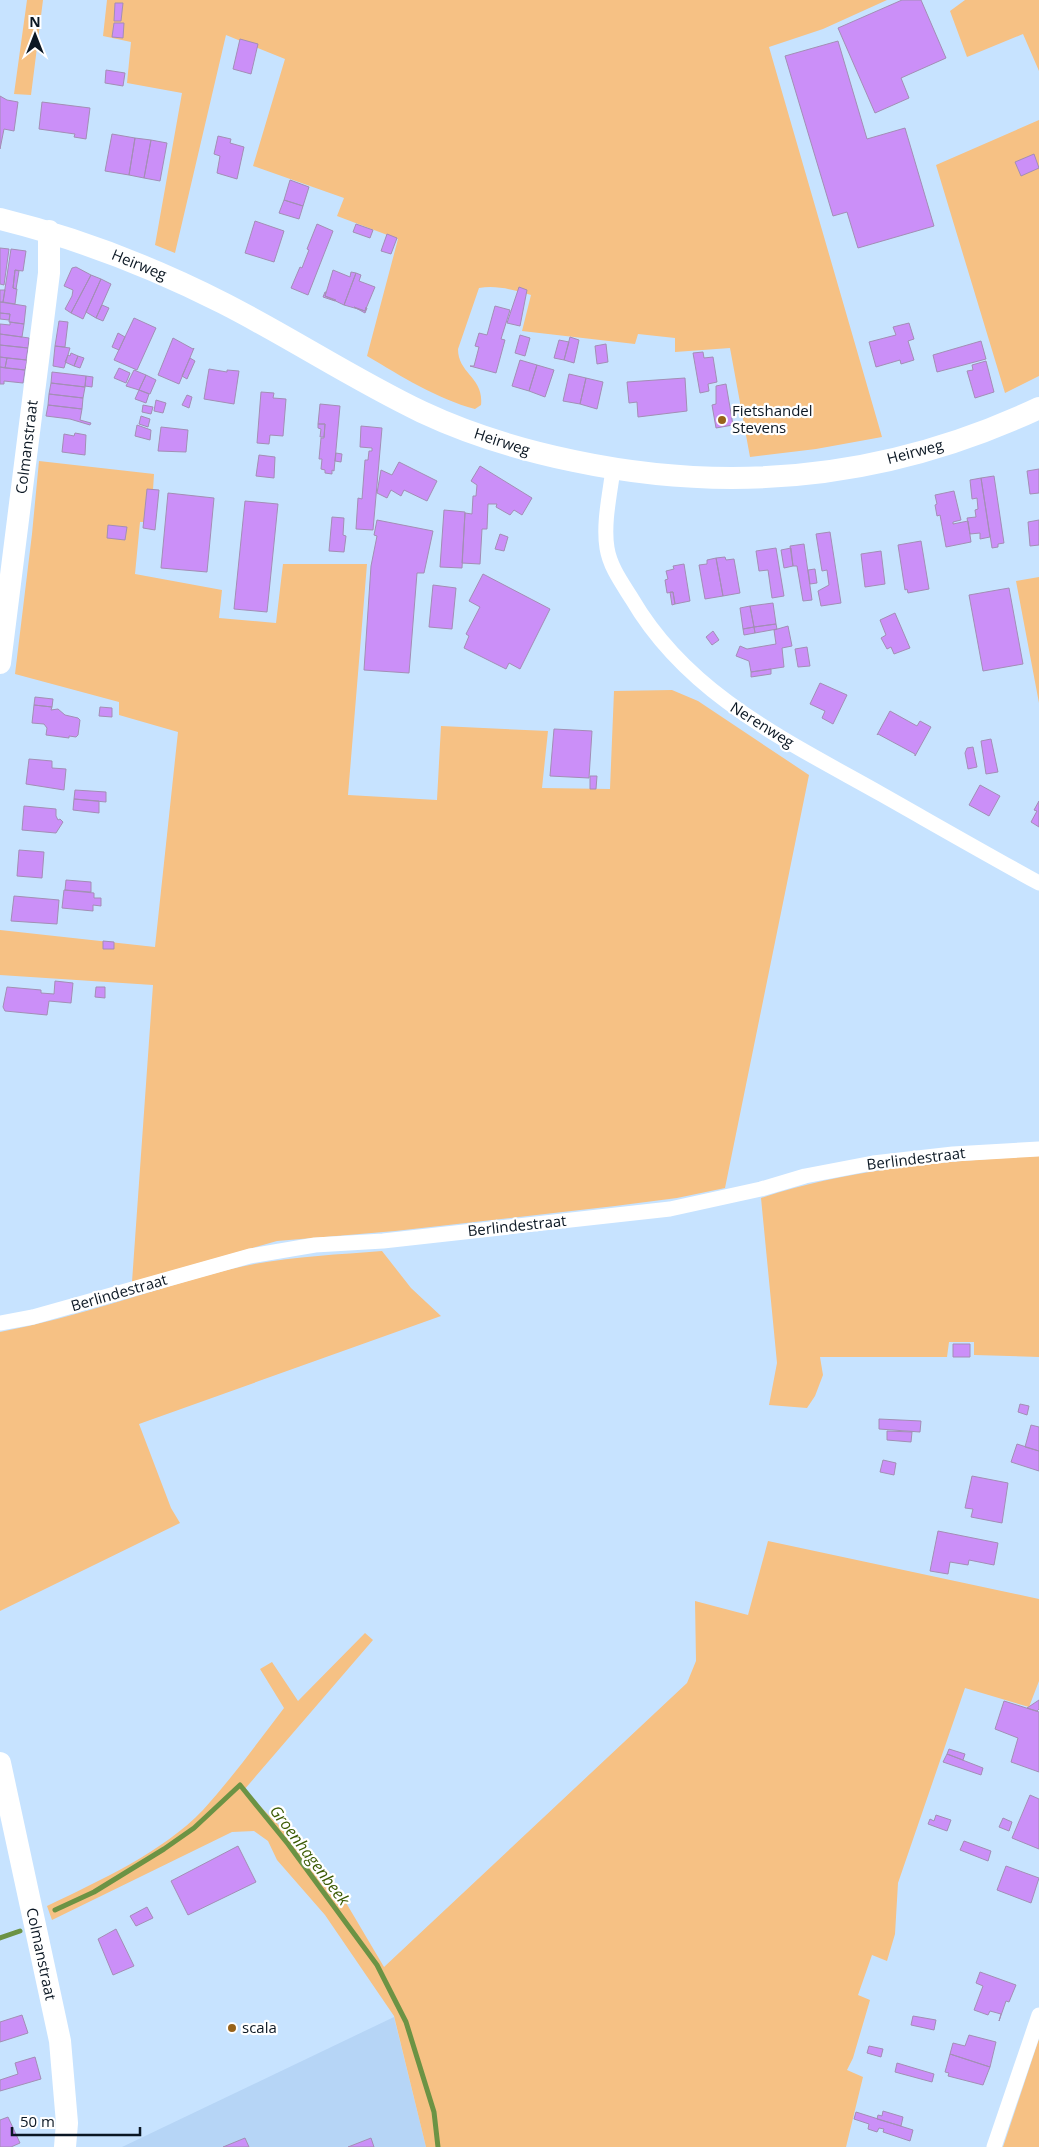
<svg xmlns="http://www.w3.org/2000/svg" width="1039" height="2147" viewBox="0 0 1039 2147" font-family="'Open Sans',sans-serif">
<rect width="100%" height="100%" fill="#c7e3ff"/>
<!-- built -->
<path fill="#b6d5f6" d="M394,2017L426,2147H122Z"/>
<!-- green -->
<path fill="#f6c184" d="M27,0H43L31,95L14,94Z
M107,0H887L823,29L769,47L882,437L816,449L750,457L730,348L675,352V338L638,334L635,344L522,331L531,295C514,290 497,285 479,288L458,349C458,374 484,377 481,405L475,409C437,399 401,376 367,356L398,239L337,216L344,198L253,166L285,59L226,35L175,253L155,245L182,93L127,83L131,42L103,36Z
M965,0H1039V71L1023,34L967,57L950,11Z
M1039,120V376L1005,393L936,165Z
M39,461L154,474L151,522H140L135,574L222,590L219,618L276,623L283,564H367L348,795L437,800L441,726L548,731L542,788L610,789L614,691L672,690L698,701L809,775L725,1188L677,1198L615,1206L395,1231L277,1241L132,1282L153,985L0,975V930L155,947L178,732L119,715V702L15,674L32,534Z
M1039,577V703L1016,581Z
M1039,1156V1357L974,1355V1342H949L947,1357H820L823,1375L815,1396L807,1408L769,1405L777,1363L761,1198C851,1168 945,1161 1039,1156Z
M382,1251L411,1288L441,1316L139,1424L171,1508L180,1523L0,1611V1332C78,1317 154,1289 231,1269C280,1257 332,1255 382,1251Z
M768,1541L1039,1599V1681L1029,1707L965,1688L898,1883L895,1934L887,1961L872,1955L858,1995L870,2000L853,2058L847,2070L863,2077L846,2147H426L394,2016L325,1915L277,1860L268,1841L254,1831L232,1832L52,1920L47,1906C99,1881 163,1852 203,1810C232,1778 258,1742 284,1708L260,1669L272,1662L298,1701L365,1633L373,1640L244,1790L332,1879L384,1967L687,1683L696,1661L695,1601L748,1615Z
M1039,2039V2147H1003Z"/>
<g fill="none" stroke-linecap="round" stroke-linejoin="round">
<!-- stream -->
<path stroke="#6c9344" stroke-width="5" d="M55,1910L94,1892L164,1849L194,1828L240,1785L288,1844L377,1965L406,2022L434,2112L438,2147
M0,1938L20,1931"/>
</g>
<!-- building -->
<path fill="#cb8ff8" stroke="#a38eb5" d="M902,0H921L946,58L901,78L909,98L875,113L838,28Z
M115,3H123L121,21H114Z
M114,23H124L123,38L112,37Z
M240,39L258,44L251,74L233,69Z
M838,41L867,139L905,128L934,226L858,248L847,212L833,216L785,56Z
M106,70L125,73L123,86L105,83Z
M0,96L7,100L18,102L14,131L4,129L0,149Z
M42,102L90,108L86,139L74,137L75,134L39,129Z
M112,134L135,138L129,175L105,171Z
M218,136L231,139L230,143L244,147L237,179L217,173L220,156L214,154Z
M135,138L151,140L144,178L129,175Z
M151,140L167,143L160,181L144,178Z
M1034,154L1039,168L1021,176L1015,162Z
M290,180L309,187L303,206L284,200Z
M284,200L303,206L299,219L279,213Z
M255,221L284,231L274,262L245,253Z
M317,224L333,231L308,295L291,288L300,267L302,268L305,260L309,250L307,249Z
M356,224L373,230L370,238L353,232Z
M387,234L397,238L391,254L381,251Z
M0,248L9,249L4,285L0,284Z
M11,249L26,251L23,271L15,270L13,288L17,289L15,304L3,302Z
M76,267L91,275L71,313L65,309L72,296L73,290L64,286L72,268Z
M15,270L19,271L16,289L13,288Z
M333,270L350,277L351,272L356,273L344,305L325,296Z
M356,273L361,275L359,281L375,287L365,311L344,305Z
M91,275L101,279L83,319L71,313Z
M101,279L111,284L96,318L86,312Z
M519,287L527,290L520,326L507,323Z
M0,290H5L3,302H0Z
M325,292H326L325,296L336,300L335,301L323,297Z
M0,302L26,306L24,324L9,322L10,314L0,313Z
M102,305L109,308L103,321L96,318Z
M495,306L510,310L501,339L505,340L496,373L470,366H474L479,347L475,346L479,333L487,335Z
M354,307L365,311L366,307L367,308L365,313Z
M0,313L10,314L9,320L0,319Z
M134,318L156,328L137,370L114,360Z
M59,321L68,322L65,347L55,346Z
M10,322L24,324L22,337L0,334V324L10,325Z
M909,323L914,339L908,341L914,360L901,364L900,360L876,367L869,342L896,335L893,327Z
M118,333L125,337L119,350L112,347Z
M0,334L29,338L28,348L0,345Z
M520,335L530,338L525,356L515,353Z
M570,337L579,340L574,363L564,360Z
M173,338L193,349L194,348L179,384L158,375Z
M559,340L569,342L564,360L554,358Z
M981,341L986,359L937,372L933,355Z
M606,344L608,362L597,364L595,346Z
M0,345L28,348L26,360L0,357Z
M55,346L70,348L64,368L53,366Z
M703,352L704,358L713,357L717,382L708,384L709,391L700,393L693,353Z
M71,353L78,356L74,366L65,362L68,355L70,356Z
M78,356L84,358L80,368L74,366Z
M0,357L7,358L5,368L0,367Z
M7,358L27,360L25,370L5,368Z
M190,358L195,361L187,379L182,376Z
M520,360L537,365L529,391L512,386Z
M986,361L994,392L975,398L967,371L973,370L972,365Z
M537,365L554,370L545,397L529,391Z
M0,367L25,370L23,383L4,381V384H0Z
M119,368L130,373L126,383L114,378Z
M209,369L227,372V370L239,371L234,404L204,399Z
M134,370L146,375L139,390L126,386Z
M52,372L86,376L85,387L51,383Z
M569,374L586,378L580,404L563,401Z
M146,375L156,380L150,394L139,390Z
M86,376L93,377L92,387L85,386Z
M586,378L603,382L597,409L580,404Z
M685,378L687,411L638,417L637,402L629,403L627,382Z
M51,383L85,387L83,398L49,394Z
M726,384L733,425L716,428L712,405L716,404V386Z
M139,390L149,394L146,403L135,399Z
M261,392L274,393L273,398L286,399L283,436L270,435L269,444L257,443Z
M49,394L83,398L82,409L48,405Z
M187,395L192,397L189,408L182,405Z
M156,400L166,403L163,413L154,411Z
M320,404L340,406L334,471L332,470V474L325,473V470L321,469L322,459H319L321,438H324L325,424H318Z
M48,405L82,409L80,420L91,423L90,425L70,419L46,416Z
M143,405L153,407L151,414L142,412Z
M141,416L150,419L148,427L139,424Z
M318,424H325L324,437H320L321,429L318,428Z
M137,425L151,430L150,440L135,436Z
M361,426L382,428L373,530L356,529L358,498L362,499L365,460H368L369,451H372V448L360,447Z
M161,427L188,430L186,452L158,451Z
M75,433L86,435L85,455L62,452L64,434L74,436Z
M336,453L342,454L341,462L335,461Z
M259,455L275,457L274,478L256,476Z
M399,462L437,481L427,501L404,490L401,496L391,490L387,498L377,493L381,470L392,475Z
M480,466L532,498L522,515L514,510L510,515L496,507L497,504H488L487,529H482L480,564L462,563L465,513L472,514L473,496H476L477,485L471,481Z
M1039,469V493L1030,494L1027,471Z
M994,476L1004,543L998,544V547L992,548L981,478Z
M981,478L990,537L980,539V533L970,534L967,518L976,517L975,510L978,509L977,498L972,499L970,480Z
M147,489L159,490L155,530L143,528Z
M954,491L961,520L953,522V524L968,521L971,542L946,547L940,515L937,516L935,505L937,504L935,495Z
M168,493L214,498L207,572L161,568Z
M245,501L278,504L267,612L234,609Z
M444,510L465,512L462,568L440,567Z
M332,517L344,518L343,535L346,536L344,552L329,551Z
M377,520L433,531L424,573H417L409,673L364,670L371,566L377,536L374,535Z
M1039,520V545L1030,546L1028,522Z
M108,525L127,527L125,540L107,538Z
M830,532L841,603L821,606L818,591L829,585L827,570L822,571L816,534Z
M500,534L508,537L504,551L495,549Z
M921,541L929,589L908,593L907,589L905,590L898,545Z
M804,544L812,600L803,601L797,566H793L790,546Z
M776,548L784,596L772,598L768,570L759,571L756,551Z
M791,548L793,566L784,568L781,550Z
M881,551L885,584L865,587L861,554Z
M725,557L726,560L734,559L740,593L723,596L716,558Z
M716,558L723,596L705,599L699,565L707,564V560Z
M684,564L690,601L675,604L673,592L667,593L665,580L668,579L666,571L674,569L673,566Z
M815,569L817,583L810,584L808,570Z
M483,574L550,609L520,669L509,663L506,669L464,648L469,636L466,634L480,607L469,601Z
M433,585L456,588L452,629L429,627Z
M1009,588L1023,664L983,671L969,595Z
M670,592H673L675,604L672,605Z
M773,603L776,624L754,627L750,606Z
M750,606L754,627L743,629L740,608Z
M895,613L910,648L894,654L891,647L887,649L881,638L886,635L880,620Z
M776,624L777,629L755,633L754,627Z
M788,626L792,646L782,648L784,667L751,672L749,661L736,656L740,646L747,649L776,644L774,630Z
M754,627L755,633L744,635L743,629Z
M713,631L719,640L712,645L706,637Z
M807,647L810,666L798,667L795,649Z
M771,669V674L751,677V672Z
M820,683L847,695L833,724L822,718L825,711L810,704Z
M35,697L53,699L52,707L34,705Z
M34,705L52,707L51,710L58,709L65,715L78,718L80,720L78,735L76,737L69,736V738L46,735L47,728L44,724L32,723Z
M100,707L112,708V717L99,716Z
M890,711L917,726L920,721L931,727L915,756V754L878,734L877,735Z
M554,729L592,731L589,778L550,776Z
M991,739L998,772L986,774L981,741Z
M973,747L977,767L968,769L965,753L967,748Z
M29,759L52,761V768L66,769L64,790L26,784Z
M590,776H597L596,789H590Z
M980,785L1000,796L989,816L969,805Z
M75,790L106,792V802L74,799Z
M74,799L99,801V813L73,810Z
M1039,801V827L1031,822L1037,811L1034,810Z
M24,806L56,809V816L58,820L60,819L63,822L56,833L22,830Z
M19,850L44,852L42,878L17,876Z
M66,880L91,882V892L65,890Z
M64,890L94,893V898H101V906L93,905V911L62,908Z
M14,896L59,900L57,924L11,921Z
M103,941L114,942V949H103Z
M55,981L73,983L71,1003L49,1001L47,1015L5,1011L3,1007L7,987L41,990V993L54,994Z
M96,987H105V998L95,997Z
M953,1344H970V1357H953Z
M1020,1404L1029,1406L1027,1415L1018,1412Z
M879,1419L921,1421L920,1432L879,1429Z
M1031,1425L1039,1427V1451L1025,1447Z
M887,1431L912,1432L911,1442L887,1440Z
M1017,1444L1039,1451V1471L1011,1462Z
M883,1460L896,1463L894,1475L880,1472Z
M972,1476L1008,1483L1002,1523L971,1517L973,1509L965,1508Z
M938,1531L998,1543L994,1565L969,1560L968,1565L950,1562L948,1574L930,1571Z
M1039,1700V1709L1037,1711L1027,1708Z
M1004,1701L1039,1712V1772L1011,1762L1018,1738L995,1729Z
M949,1749L965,1754L963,1760L947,1754Z
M947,1754L983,1768L981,1775L943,1762Z
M1030,1795L1039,1799V1849L1012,1838Z
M936,1815L951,1820L947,1831L928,1824L930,1819L934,1821Z
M1003,1818L1012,1822L1009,1831L999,1827Z
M964,1841L991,1851L988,1861L960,1850Z
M238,1846L256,1882L188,1915L171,1881Z
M1006,1866L1039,1878L1031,1903L997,1890Z
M147,1907L153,1918L136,1926L130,1916Z
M116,1929L134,1966L113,1975L98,1939Z
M980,1972L1016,1985L1009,2002L1006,2001L999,2021L1001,2014L990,2011L988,2015L974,2010L983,1986L976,1983Z
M22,2015L28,2033L0,2042V2022Z
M913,2016L936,2020L934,2030L911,2025Z
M969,2035L996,2042L990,2067L950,2054L953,2043L965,2046Z
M869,2046L883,2049L881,2057L867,2053Z
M950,2054L990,2067L983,2085L948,2076L949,2073L945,2072Z
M35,2057L41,2079L0,2091V2080L18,2074L15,2063Z
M897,2063L934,2074L932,2082L895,2072Z
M883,2111L903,2117L901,2126L877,2119L878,2115L882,2116Z
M856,2112L913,2130L910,2141L883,2132L884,2129L879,2128L877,2132L868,2129L869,2124L854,2119Z
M8,2117L20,2143L11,2147H0V2120Z
M245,2138L249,2147H223Z
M371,2138L374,2147H348Z"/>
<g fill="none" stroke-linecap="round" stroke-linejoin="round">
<!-- minor -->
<path stroke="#fff" stroke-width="15" d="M613,469C610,494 603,523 607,548C610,567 622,583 632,599C688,695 787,741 881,794C934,824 986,854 1039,883
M0,1323L33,1317L250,1256L315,1245L383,1241L670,1209L761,1189L805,1176L873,1163L953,1154L1039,1149
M994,2147L1039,2015"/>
<!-- secondary -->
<path stroke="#fff" stroke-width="22" d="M0,219C77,238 152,267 223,303C290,337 353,379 422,412C471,435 521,450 574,461C735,495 890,478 1039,408
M0,663L49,273V231
M0,1763L60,2041L67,2123L65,2147"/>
</g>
<!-- markers -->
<g fill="#98631a" stroke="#fff" stroke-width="2">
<circle cx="722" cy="420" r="5"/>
<circle cx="232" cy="2028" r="5"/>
</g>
<g text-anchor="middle" stroke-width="4.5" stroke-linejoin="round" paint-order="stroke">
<!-- street labels -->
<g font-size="15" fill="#0b1723" stroke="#fff">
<text transform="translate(139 265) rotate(22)" y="5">Heirweg</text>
<text transform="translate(502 442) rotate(18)" y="5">Heirweg</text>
<text transform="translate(27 447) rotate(-83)" y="5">Colmanstraat</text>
<text transform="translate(915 452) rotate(-15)" y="5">Heirweg</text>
<text transform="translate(762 725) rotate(32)" y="5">Nerenweg</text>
<text transform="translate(916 1159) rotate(-7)" y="5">Berlindestraat</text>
<text transform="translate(517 1226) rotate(-6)" y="5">Berlindestraat</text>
<text transform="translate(119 1293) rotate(-16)" y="5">Berlindestraat</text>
<text transform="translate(41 1954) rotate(78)" y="5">Colmanstraat</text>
</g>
<!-- poi labels -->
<g font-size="15" fill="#0b1723" stroke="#fff" text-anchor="start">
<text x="732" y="416">Fietshandel<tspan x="732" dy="17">Stevens</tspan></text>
<text x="242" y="2033">scala</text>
</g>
<!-- water labels -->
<g font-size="16" font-style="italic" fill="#3c5b04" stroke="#fff">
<text transform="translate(310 1855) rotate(53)" y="6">Groenhagenbeek</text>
</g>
</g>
<!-- north arrow -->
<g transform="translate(35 35)" stroke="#ffffff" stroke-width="4" paint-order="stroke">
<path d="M0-4L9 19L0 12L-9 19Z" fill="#0b1723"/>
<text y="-8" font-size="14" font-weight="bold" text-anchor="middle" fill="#0b1723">N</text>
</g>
<!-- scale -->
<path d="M12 2127v8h128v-8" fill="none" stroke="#0b1723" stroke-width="2.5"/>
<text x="20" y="2127" font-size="15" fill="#0b1723" stroke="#ffffff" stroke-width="4" paint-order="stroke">50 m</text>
</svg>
